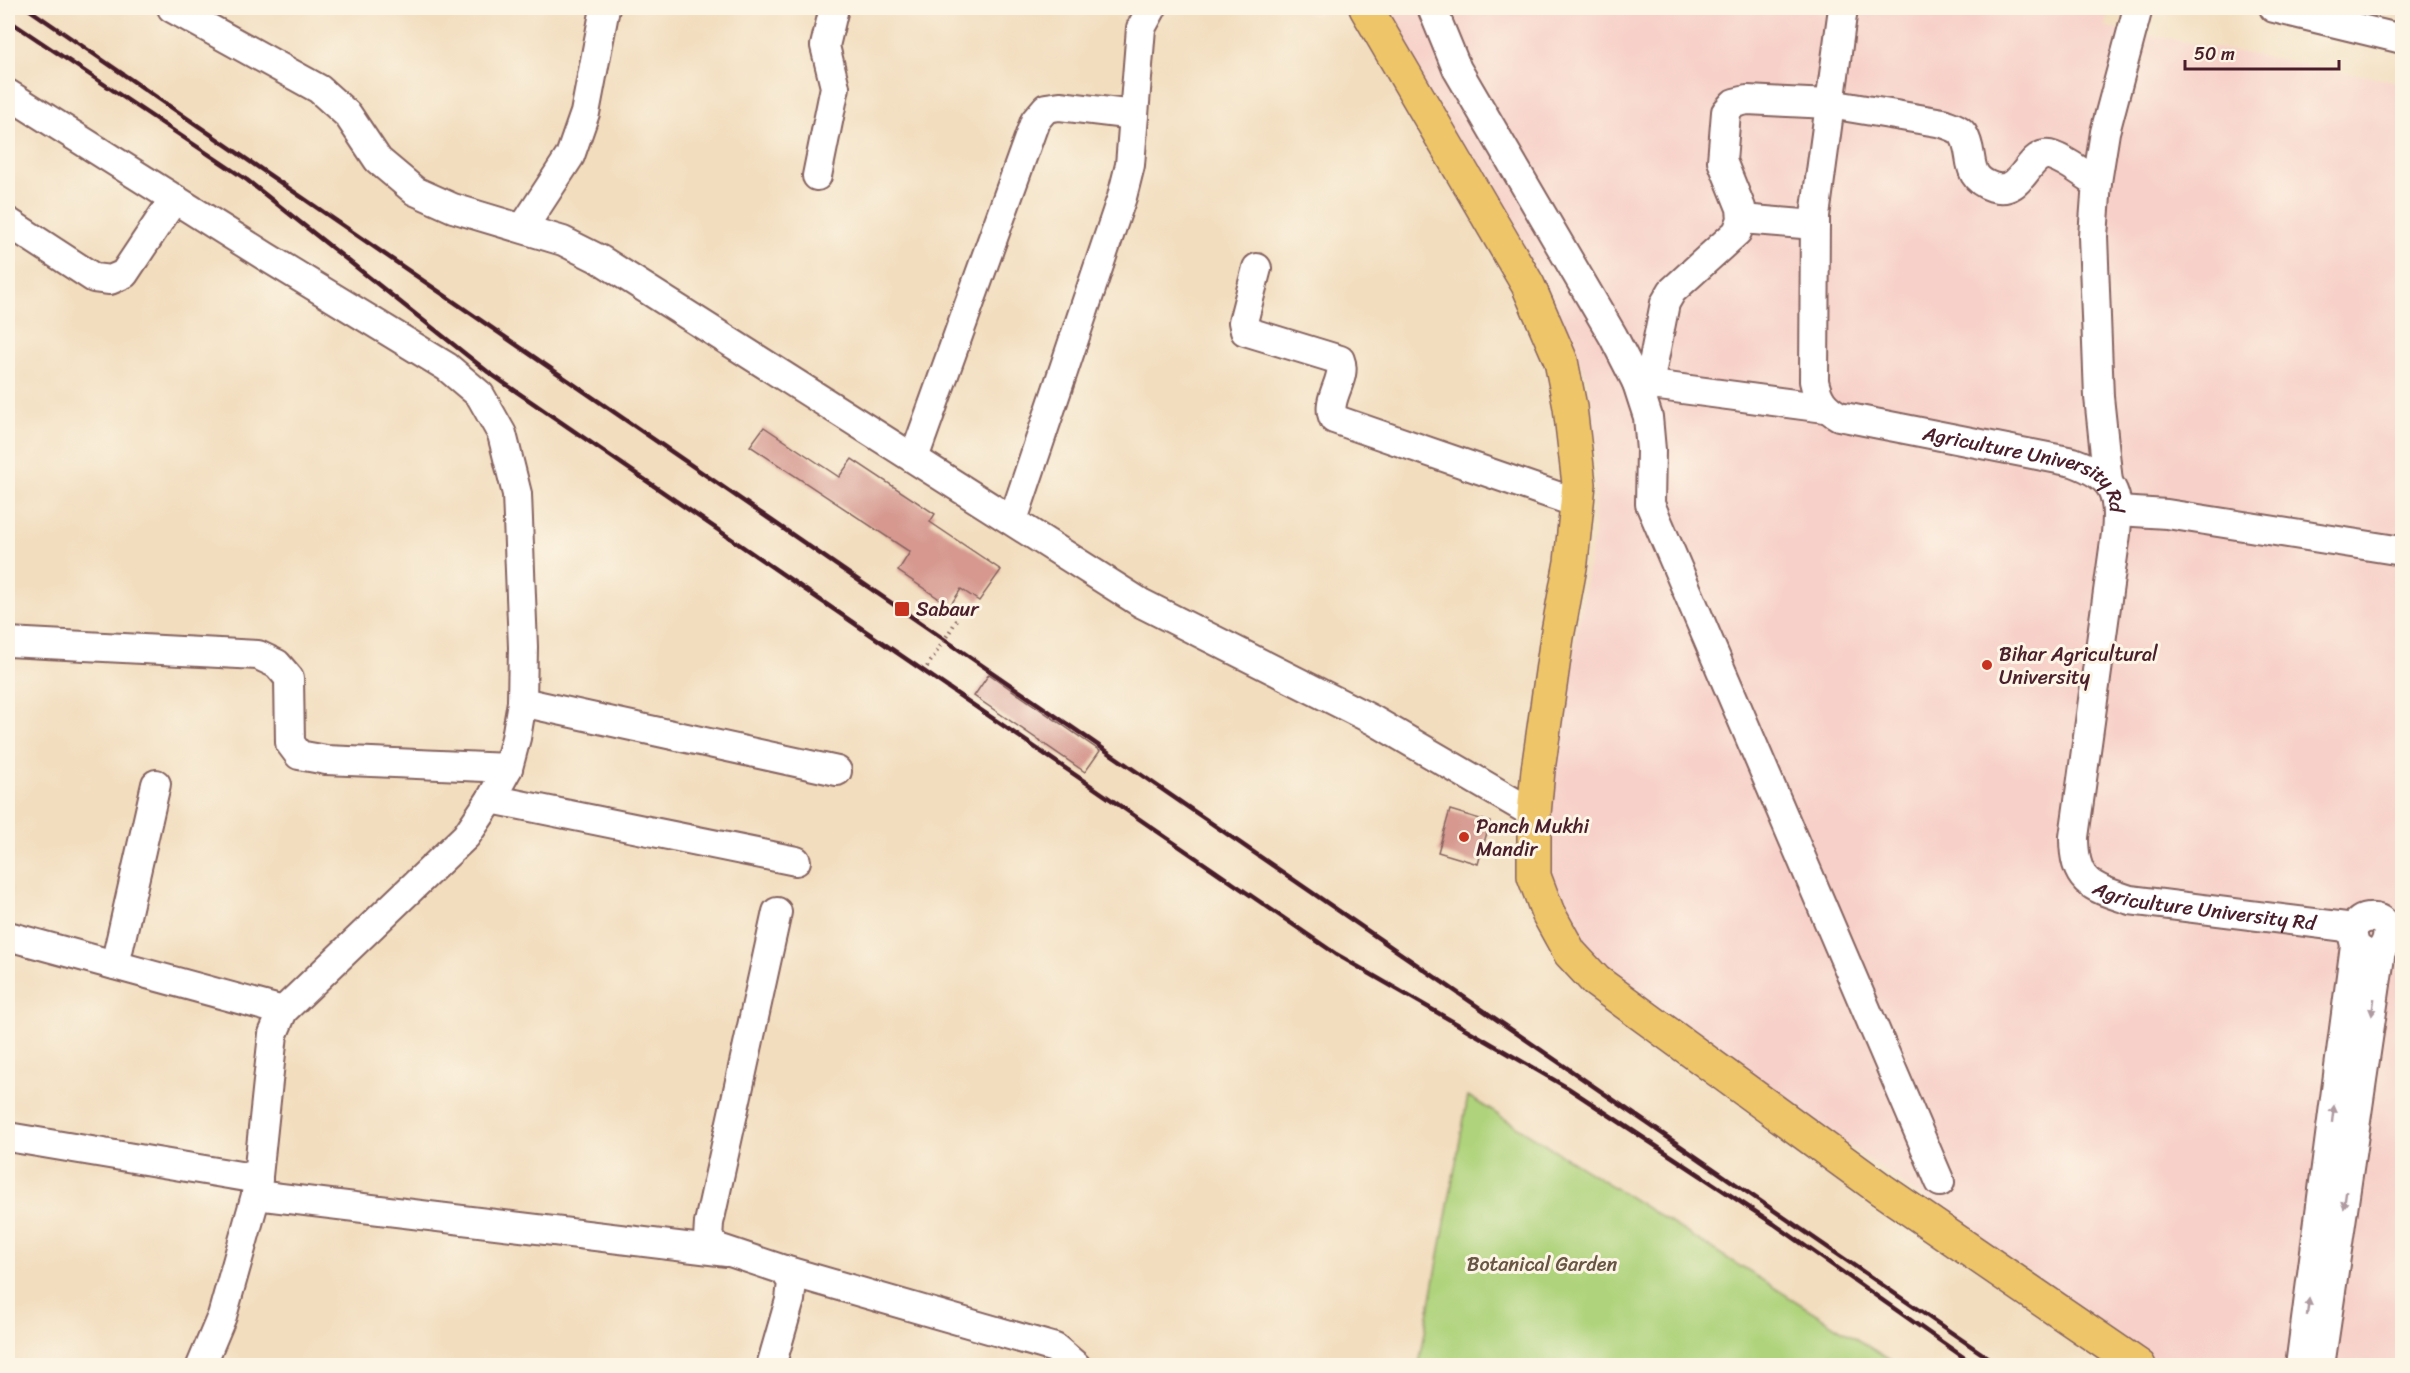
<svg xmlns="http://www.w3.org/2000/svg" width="2410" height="1373" viewBox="0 0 2410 1373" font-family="Sriracha,sans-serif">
<rect width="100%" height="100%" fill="#fcf5e5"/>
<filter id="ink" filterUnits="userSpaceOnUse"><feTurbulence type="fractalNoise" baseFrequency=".0167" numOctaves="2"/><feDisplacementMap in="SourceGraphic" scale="12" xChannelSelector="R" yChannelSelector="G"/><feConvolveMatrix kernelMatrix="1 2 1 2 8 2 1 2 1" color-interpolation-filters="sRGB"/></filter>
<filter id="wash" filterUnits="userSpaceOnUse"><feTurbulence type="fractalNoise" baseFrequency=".008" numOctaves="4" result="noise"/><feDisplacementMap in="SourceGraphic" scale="24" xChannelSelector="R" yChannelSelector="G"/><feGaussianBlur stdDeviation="1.35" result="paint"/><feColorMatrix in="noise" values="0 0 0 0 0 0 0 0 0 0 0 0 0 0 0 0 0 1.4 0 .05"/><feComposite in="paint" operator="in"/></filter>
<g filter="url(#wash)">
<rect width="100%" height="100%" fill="#f2ddbe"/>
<!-- built -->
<path fill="#f7d1c9" d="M1376,8H2108L2105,27L2402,83V1365H2162L1602,972L1564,918L1547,869L1549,794L1594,536L1597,446L1588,378L1549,303Z"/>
<!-- green -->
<path fill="#afd37c" stroke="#7c7954" stroke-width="1.5" d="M1468,1096L1898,1365H1419Z"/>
<g id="blocks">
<!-- building -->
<path fill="#d6988f" d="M764,427L839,477L852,459L935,514L930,522L1001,570L979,601L961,589L950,606L898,571L910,552L750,446Z
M989,674L1100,751L1085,772L974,696Z
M1450,810L1490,822L1478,864L1438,852Z"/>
</g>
</g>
<g filter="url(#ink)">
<use href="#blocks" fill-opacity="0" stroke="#85625e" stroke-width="1.5"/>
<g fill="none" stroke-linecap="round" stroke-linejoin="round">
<defs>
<g id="minor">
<path d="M172,8L319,89L348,115L378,160L415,191L453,208L563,241L601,260L1141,603L1373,720L1534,814"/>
<path d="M1432,8L1457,69L1613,336L1637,383L1648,417L1651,450L1650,504L1940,1182"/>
<path id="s1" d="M1843,8L1815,216L1814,381C1818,399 1823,407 1839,416L2073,462C2114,477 2120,492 2116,534L2074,837C2074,883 2091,887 2130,900L2354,928"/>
<path d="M2274,8L2402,39"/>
<path d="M8,94L265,256L447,367L480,395L502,434L517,494L523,647L522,702L516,738L508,768L491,799L466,836L283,1011L273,1034L256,1195L222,1316L201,1366"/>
<path d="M817,176L835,87L825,46L834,8"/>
<path d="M1742,219L1815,225"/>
<path d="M8,222L94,278L110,280L124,274L174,199"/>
<path d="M523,228L570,156L585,113L605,8"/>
<path d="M1257,268L1243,322L1245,331L1340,360C1348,379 1324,399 1334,419L1577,503"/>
<path d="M1637,383L1825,408"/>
<path d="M1649,384L1665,303L1672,291L1737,232L1742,219L1741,208L1722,161L1726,112L1734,103L1747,100L1830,104L1943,123C1950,126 1959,128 1963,134C1976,154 1962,177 1993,187C2025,197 2027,147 2053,156C2068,161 2083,174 2097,182"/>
<path d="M914,458L1035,121L1046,108L1060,106L1134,115"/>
<path d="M2108,482L2099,397L2093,236L2097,182L2105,132L2138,8"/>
<path d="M2118,511L2167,514L2402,551"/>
<path d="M1013,520L1122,197L1130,165L1141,28L1152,8"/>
<path d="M8,642L258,655L277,664L289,678L290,743L299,755L326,760L508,768"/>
<path d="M522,702L837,771"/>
<path d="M491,799L796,861"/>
<path d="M8,936L283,1011"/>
<path d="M115,965L156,784"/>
<path d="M8,1137L258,1179"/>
<path d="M256,1195L727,1252"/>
<path d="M784,1270L1055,1348L1076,1366"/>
<path d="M771,1366L790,1300L792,1282L784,1270L718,1248L708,1239L709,1223L777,912"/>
<path d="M2300,1366L2355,945L2352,933C2354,925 2359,919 2368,918C2404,913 2384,977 2355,945"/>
<path d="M2320,1366L2381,950"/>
</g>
<path id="highway" d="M1366,8L1528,285L1561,361L1570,407L1579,484L1571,562L1557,637L1538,770L1534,814V876L1548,913L1570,953L1596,981L1882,1190L2139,1366"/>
</defs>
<!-- minor casing -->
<use href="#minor" stroke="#85625e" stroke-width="32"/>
<!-- highway casing -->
<use href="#highway" stroke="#85625e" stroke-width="36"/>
<!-- minor -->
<use href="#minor" stroke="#fff" stroke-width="28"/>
<!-- highway -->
<use href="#highway" stroke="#eec569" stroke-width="33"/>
<!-- rail -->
<path stroke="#4a1f2b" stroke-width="4.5" d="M27,8L2000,1366
M8,20L247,180L488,372L1336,954L1568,1088L1774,1224L1976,1366"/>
<!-- path-bridge -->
<path stroke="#85625e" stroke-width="4" stroke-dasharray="1.5 4.5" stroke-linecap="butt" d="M927,667L957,620"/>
</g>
<!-- one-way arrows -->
<defs><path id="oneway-solid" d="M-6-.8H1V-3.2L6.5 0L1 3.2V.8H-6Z" transform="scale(1.5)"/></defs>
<g fill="#ae9aa0">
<use href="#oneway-solid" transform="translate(2373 1007) rotate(98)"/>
<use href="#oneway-solid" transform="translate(2333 1114) rotate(-83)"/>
<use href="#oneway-solid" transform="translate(2345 1200) rotate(98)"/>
<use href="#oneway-solid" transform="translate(2308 1307) rotate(-83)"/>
</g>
</g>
<!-- markers -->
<g fill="#c8321e" stroke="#fcf5e5" stroke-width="2">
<rect x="894" y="601" width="16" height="16" rx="3"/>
<circle cx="1987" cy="665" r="6"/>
<circle cx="1464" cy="837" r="6"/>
</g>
<g text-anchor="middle" stroke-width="6" stroke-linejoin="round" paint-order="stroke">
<!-- street labels -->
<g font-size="20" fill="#4a1f2b" stroke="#fcf5e5">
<text dy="7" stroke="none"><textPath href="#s1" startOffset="618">Agriculture University Rd</textPath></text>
<text dy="7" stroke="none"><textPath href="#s1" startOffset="1227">Agriculture University Rd</textPath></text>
</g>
<!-- poi labels -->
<g font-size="20" fill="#4a1f2b" stroke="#fcf5e5" text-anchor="start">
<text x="916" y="616">Sabaur</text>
<text x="1999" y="661">Bihar Agricultural<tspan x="1999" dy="23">University</tspan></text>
<text x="1476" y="833">Panch Mukhi<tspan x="1476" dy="23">Mandir</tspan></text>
</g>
<!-- park labels -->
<g font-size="20" fill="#685543" stroke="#fcf5e5">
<text x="1542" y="1271">Botanical Garden</text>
</g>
</g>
<!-- margin -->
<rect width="2410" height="1373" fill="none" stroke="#fcf5e5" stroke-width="30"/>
<!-- scale -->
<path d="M2185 60v9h154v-9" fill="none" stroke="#4a1f2b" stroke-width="3"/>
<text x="2194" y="60" font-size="18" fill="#4a1f2b" stroke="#fcf5e5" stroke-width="4.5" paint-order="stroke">50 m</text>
</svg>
